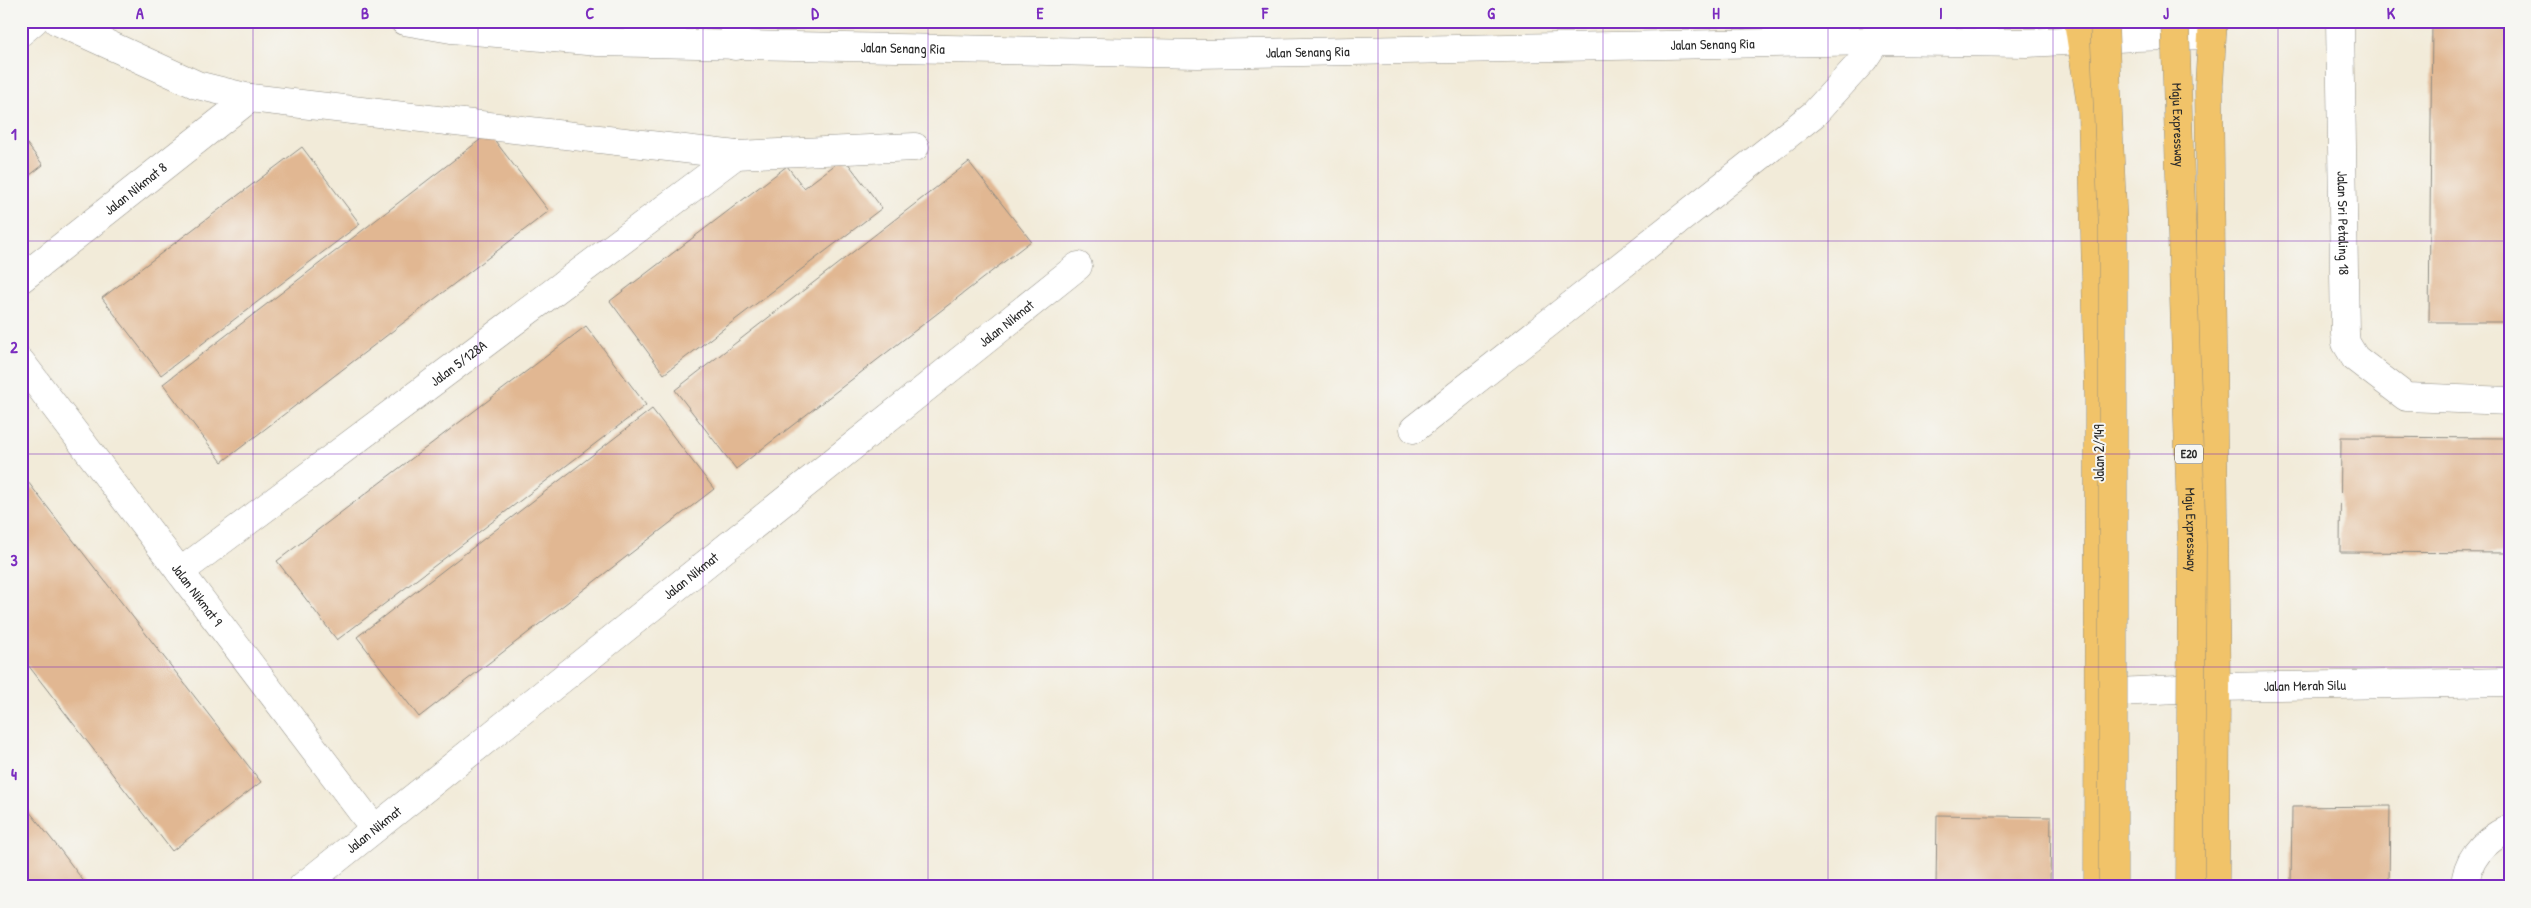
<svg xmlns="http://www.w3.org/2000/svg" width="2531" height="908" viewBox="0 0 2531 908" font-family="'Patrick Hand',sans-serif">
<rect width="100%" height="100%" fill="#f6f6f2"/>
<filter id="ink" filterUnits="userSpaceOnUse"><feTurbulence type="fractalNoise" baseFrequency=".02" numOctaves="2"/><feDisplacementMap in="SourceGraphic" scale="10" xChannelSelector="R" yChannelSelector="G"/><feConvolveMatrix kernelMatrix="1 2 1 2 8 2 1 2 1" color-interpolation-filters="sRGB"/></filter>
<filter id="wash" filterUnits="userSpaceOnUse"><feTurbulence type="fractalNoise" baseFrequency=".0096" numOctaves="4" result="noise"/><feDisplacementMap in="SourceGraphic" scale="20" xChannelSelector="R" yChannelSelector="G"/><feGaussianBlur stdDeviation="1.12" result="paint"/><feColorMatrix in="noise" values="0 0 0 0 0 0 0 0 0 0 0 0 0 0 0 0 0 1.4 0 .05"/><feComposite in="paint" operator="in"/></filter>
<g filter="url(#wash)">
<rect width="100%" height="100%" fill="#f2ebd9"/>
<g id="blocks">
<!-- building -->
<path fill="#e1b792" d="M2432,21H2510V322H2429Z
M489,133L549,211L222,462L163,384Z
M21,136L43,165L21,182Z
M302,147L360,224L161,375L102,298Z
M844,158L882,208L664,374L610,301L787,166L804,188Z
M969,162L1031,241L736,469L675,390Z
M586,326L646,405L337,640L277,561Z
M652,409L714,489L419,717L357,637Z
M2341,437L2510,438V553L2340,552Z
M21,473L261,782L172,851L21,656Z
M21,801L61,851L88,887H21Z
M2390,806L2389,887H2291L2292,807Z
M1937,815L2051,817L2050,887H1936Z"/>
</g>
</g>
<g filter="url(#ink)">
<use href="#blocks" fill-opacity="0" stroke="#8e8b82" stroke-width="1"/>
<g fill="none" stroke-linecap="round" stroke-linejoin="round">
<defs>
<g id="minor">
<path d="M57,21L197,85L250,98L736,155L915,147"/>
<path id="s1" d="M404,21L451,29L598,42L1198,54L1876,41L2028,43L2135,37L2211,35"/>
<path id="s2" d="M2340,21L2345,334L2346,343L2355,358L2406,397L2510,401"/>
<path d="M21,32L34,21"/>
<path d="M735,46V21"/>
<path id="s3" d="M21,279L250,98"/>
<path id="s4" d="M21,362L374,828"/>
<path d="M1414,429L1814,114L1864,59L1876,41"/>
<path id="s5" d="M180,572L736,155"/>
<path id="s6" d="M2099,693L2216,687L2510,682"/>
<path id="s7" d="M302,887L1078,266"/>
<path d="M2465,887C2466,858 2485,840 2510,828"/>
</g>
<path id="major" d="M2078,21L2092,111L2099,400L2098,887
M2213,21L2209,85L2216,687L2215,887"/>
</defs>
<!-- minor casing -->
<use href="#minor" stroke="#8e8b82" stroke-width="29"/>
<!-- major casing -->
<use href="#major" stroke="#8e8b82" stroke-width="29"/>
<!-- minor -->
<use href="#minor" stroke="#fff" stroke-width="28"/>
<!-- major -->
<use href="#major" stroke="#f1c369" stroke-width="28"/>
<defs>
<g id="highway-bridge">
<path d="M2104,21L2113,230V887"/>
<path id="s8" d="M2175,21L2192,545L2190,887"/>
</g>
</defs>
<!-- highway-bridge casing -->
<use href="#highway-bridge" stroke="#8e8b82" stroke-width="29" stroke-linecap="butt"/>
<!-- highway-bridge -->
<use href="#highway-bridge" stroke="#f1c369" stroke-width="28"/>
</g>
</g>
<!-- grid -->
<path fill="none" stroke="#7b2cbf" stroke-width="1" stroke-opacity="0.55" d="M253,21V887M478,21V887M703,21V887M928,21V887M1153,21V887M1378,21V887M1603,21V887M1828,21V887M2053,21V887M2278,21V887M21,241H2510M21,454H2510M21,667H2510"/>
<g text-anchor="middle" stroke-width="4" stroke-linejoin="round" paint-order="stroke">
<!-- shield labels -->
<rect fill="#f6f6f2" stroke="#686867" stroke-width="1" x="2175" y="444.5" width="28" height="19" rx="4"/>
<g font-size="12" font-weight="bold" fill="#2b2b2b">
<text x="2189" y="458">E20</text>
</g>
<!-- street labels -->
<g font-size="14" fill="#2b2b2b" stroke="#f6f6f2">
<text dy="5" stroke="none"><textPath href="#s1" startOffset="1310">Jalan Senang Ria</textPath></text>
<text dy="5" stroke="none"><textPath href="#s1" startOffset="500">Jalan Senang Ria</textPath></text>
<text dy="5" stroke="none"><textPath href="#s1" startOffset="905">Jalan Senang Ria</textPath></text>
<text dy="5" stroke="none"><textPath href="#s8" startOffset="104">Maju Expressway</textPath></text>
<text dy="5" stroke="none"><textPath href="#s3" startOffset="146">Jalan Nikmat 8</textPath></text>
<text dy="5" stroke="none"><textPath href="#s2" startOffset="202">Jalan Sri Petaling 18</textPath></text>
<text dy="5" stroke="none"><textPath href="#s7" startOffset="902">Jalan Nikmat</textPath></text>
<text dy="5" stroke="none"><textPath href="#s5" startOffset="348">Jalan 5/128A</textPath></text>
<text transform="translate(2099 453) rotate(-90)" y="5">Jalan 2/149</text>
<text dy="5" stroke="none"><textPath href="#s8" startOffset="509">Maju Expressway</textPath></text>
<text dy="5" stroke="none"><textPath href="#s7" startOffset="498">Jalan Nikmat</textPath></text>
<text dy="5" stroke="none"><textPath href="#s4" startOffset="292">Jalan Nikmat 9</textPath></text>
<text dy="5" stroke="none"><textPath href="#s6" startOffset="206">Jalan Merah Silu</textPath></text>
<text dy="5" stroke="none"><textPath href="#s7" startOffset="92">Jalan Nikmat</textPath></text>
</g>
</g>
<!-- margin -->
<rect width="2531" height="908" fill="none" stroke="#f6f6f2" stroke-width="55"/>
<rect x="28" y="28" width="2476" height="852" fill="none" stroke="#7b2cbf" stroke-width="2"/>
<g font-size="16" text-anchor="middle" font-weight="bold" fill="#7b2cbf">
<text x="140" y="19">A</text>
<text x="365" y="19">B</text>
<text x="590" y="19">C</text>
<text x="815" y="19">D</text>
<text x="1040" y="19">E</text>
<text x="1265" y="19">F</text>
<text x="1491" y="19">G</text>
<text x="1716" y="19">H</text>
<text x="1941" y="19">I</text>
<text x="2166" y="19">J</text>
<text x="2391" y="19">K</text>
<text x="14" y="140">1</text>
<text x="14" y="353">2</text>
<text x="14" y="566">3</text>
<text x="14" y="780">4</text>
</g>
</svg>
